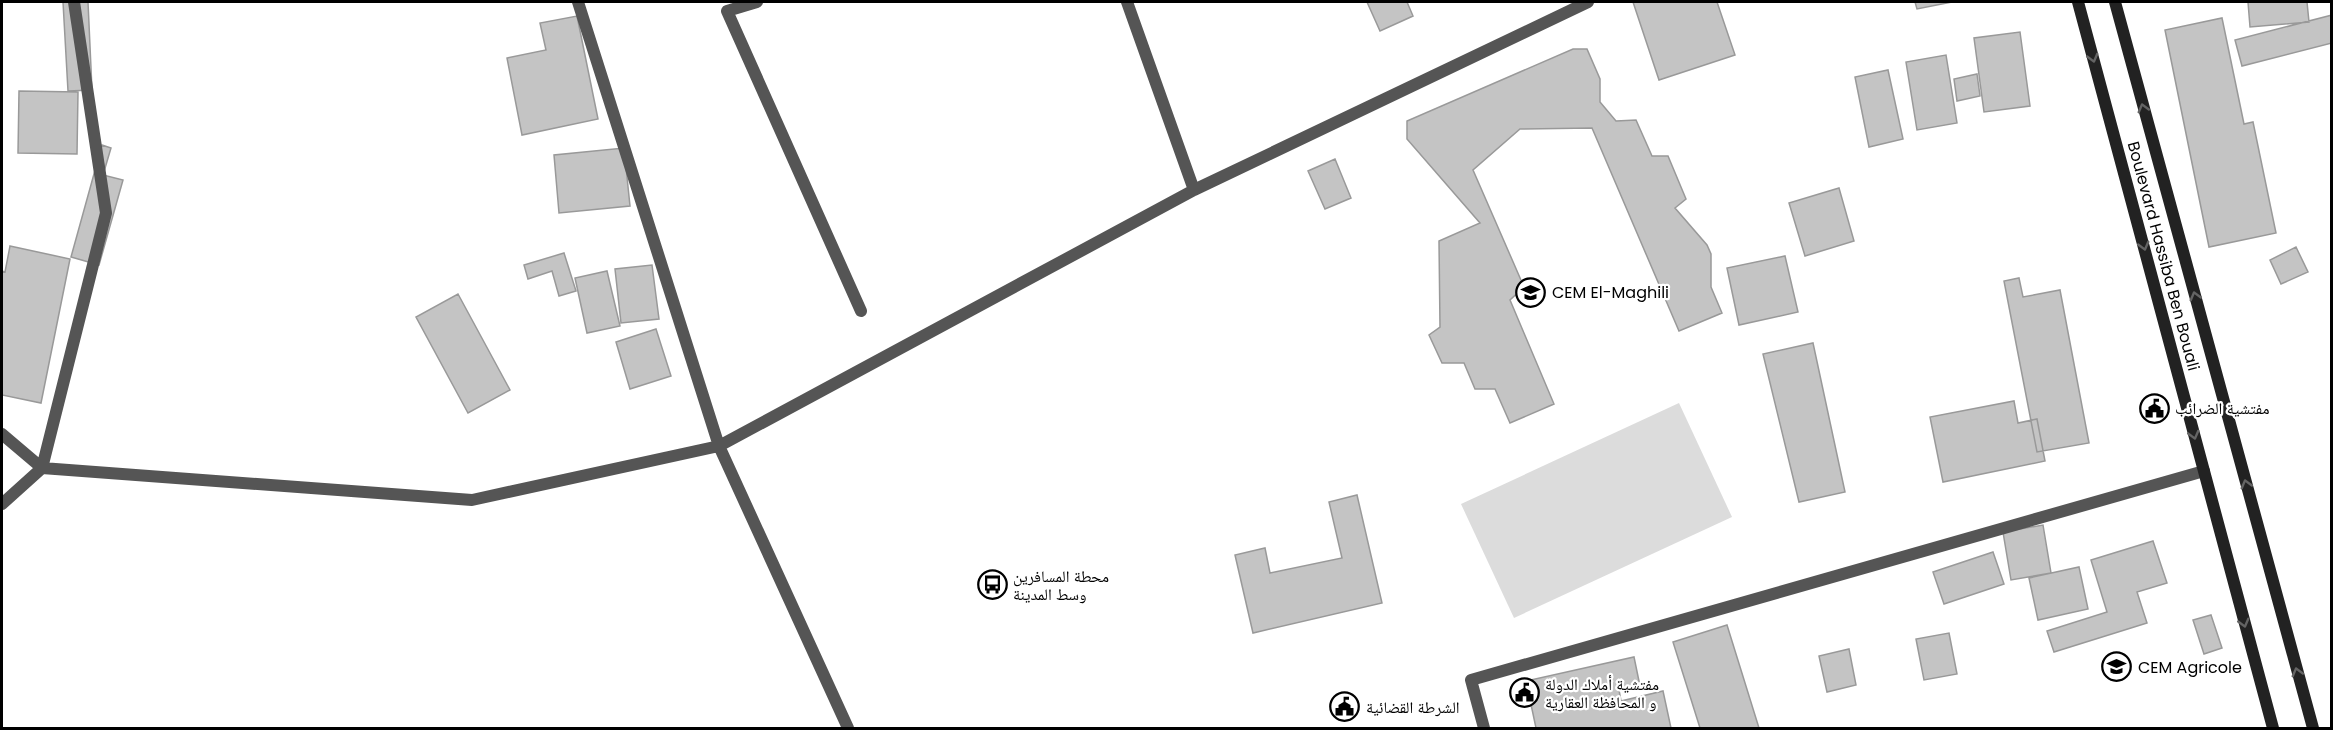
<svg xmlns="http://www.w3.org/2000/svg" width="2333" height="730" viewBox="0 0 2333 730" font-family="Poppins,'Noto Naskh Arabic',sans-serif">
<rect width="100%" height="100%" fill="#fff"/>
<!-- green -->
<path fill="#dcdcdc" d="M1679,403L1732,517L1514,618L1461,504Z"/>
<!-- building -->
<path fill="#c4c4c4" stroke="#999" stroke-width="1.5" d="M63,2H88L92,90L68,91Z
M1367,2H1407L1413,16L1380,31Z
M1633,2H1717L1735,55L1659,80Z
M1915,2H1952L1917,9Z
M2248,2H2307L2309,22L2250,27Z
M2332,15V43L2242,66L2235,40Z
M577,16L598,119L522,135L507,58L546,50L540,23Z
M2222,18L2244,124L2253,122L2276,233L2209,247L2165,30Z
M2020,32L2030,106L1984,112L1974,38Z
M1573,49H1587L1600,79V102L1616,121L1636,120L1652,156H1668L1686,199L1675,208L1707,245L1711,254V287L1722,313L1679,331L1592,128L1520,129L1473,170L1524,287L1510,300L1554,404L1510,423L1495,389H1475L1464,363H1442L1429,335L1440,327L1439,241L1480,223L1407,139V121Z
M1946,55L1957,123L1917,130L1906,62Z
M1888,70L1903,139L1869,147L1855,77Z
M1977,74L1980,96L1957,101L1954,79Z
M19,91L78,92L77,154L18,153Z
M102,145L111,148L103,175L123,180L99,265L71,257Z
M624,148L630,206L559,213L554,155Z
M1335,159L1351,198L1325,209L1308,171Z
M1839,188L1854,241L1805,256L1789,203Z
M10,246L70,259L41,403L2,395V271L5,272Z
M2296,247L2308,272L2281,284L2270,260Z
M564,253L576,291L559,296L552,271L528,279L524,265Z
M1785,256L1798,312L1739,325L1727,268Z
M652,265L659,319L621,323L615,269Z
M607,271L620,326L587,333L575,278Z
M2019,278L2023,297L2060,290L2089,443L2037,452L2004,281Z
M458,294L510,390L468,413L416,317Z
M656,329L671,376L630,389L616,342Z
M1813,343L1845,492L1799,502L1763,354Z
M2014,401L2018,423L2037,419L2045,461L1943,482L1930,417Z
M1357,495L1382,603L1253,633L1235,555L1265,548L1270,573L1342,558L1329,502Z
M2043,525L2051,573L2011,580L2003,532Z
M2153,541L2167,583L2137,592L2147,623L2054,652L2047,631L2107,612L2091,560Z
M1993,552L2004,584L1944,604L1933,572Z
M2079,567L2088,609L2038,620L2029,578Z
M2211,615L2222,648L2204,654L2193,620Z
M1727,625L1759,728H1700L1673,642Z
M1949,633L1957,674L1924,680L1916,639Z
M1849,649L1856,685L1827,692L1819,656Z
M1634,657L1640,686L1619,690L1621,701L1663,691L1671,728H1536L1526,681Z"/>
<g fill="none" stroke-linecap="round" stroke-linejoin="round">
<!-- street -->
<path stroke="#555" stroke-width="12" d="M578,2L719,446L848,728
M757,2L727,11L861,311
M1127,2L1194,190
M2,434L42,468L472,500L719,446L1194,190L1588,2
M2,504L42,468L106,213L74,2
M1484,728L1471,680L2204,471"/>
<!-- secondary -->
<path stroke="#222" stroke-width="12" d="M2078,2L2273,728
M2115,2L2313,728"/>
</g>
<!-- one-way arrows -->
<defs><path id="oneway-chevron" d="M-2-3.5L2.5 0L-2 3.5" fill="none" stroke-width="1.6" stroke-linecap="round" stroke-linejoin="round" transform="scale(1.5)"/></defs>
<g stroke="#646464">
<use href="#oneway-chevron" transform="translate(2093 58) rotate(75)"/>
<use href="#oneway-chevron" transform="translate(2143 108) rotate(-105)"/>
<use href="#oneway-chevron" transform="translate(2144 246) rotate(75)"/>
<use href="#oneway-chevron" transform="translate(2195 296) rotate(-105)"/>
<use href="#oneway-chevron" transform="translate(2194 435) rotate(75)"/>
<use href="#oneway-chevron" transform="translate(2246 484) rotate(-105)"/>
<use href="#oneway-chevron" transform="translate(2244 623) rotate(75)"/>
<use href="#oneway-chevron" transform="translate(2297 672) rotate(-105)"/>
</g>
<!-- icons -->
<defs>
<symbol id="school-ring" viewBox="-11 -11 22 22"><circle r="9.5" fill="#fff" stroke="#000" stroke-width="1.5"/><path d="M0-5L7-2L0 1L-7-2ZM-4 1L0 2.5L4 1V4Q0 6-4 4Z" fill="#000"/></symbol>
<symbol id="civic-ring" viewBox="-11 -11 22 22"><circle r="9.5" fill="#fff" stroke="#000" stroke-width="1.5"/><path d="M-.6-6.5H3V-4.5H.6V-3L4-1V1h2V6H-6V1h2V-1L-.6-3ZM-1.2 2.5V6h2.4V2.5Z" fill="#000"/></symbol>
<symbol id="bus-ring" viewBox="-11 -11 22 22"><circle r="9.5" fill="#fff" stroke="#000" stroke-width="1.5"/><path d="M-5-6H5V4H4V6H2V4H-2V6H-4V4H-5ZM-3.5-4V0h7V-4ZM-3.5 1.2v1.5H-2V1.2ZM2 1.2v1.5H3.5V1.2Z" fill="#000"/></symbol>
</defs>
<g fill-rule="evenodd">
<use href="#school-ring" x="1514" y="276" width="33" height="33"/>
<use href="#civic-ring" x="2138" y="392" width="33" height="33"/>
<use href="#bus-ring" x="976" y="568" width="33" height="33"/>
<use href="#school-ring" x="2100" y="650" width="33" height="33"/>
<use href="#civic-ring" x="1508" y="676" width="33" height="33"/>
<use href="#civic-ring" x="1328" y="690" width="33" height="33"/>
</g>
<g text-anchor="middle" stroke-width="4.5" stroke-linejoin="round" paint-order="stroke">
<!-- street labels -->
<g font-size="16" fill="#000" stroke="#fff">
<text transform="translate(2164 256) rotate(75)" y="6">Boulevard Hassiba Ben Bouali</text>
</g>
<!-- poi labels -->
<g font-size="16" fill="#000" stroke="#fff" text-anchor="start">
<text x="1552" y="298">CEM El-Maghili</text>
<text x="2175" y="414">مفتشية الضرائب</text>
<text x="1013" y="582">محطة المسافرين<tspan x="1013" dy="18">وسط المدينة</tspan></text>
<text x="2138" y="673">CEM Agricole</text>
<text x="1545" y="690">مفتشية أملاك الدولة<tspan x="1545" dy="18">و المحافظة العقارية</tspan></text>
<text x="1366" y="713">الشرطة القضائية</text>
</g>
</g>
<!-- border -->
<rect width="2333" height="730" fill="none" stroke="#000000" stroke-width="6"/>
</svg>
